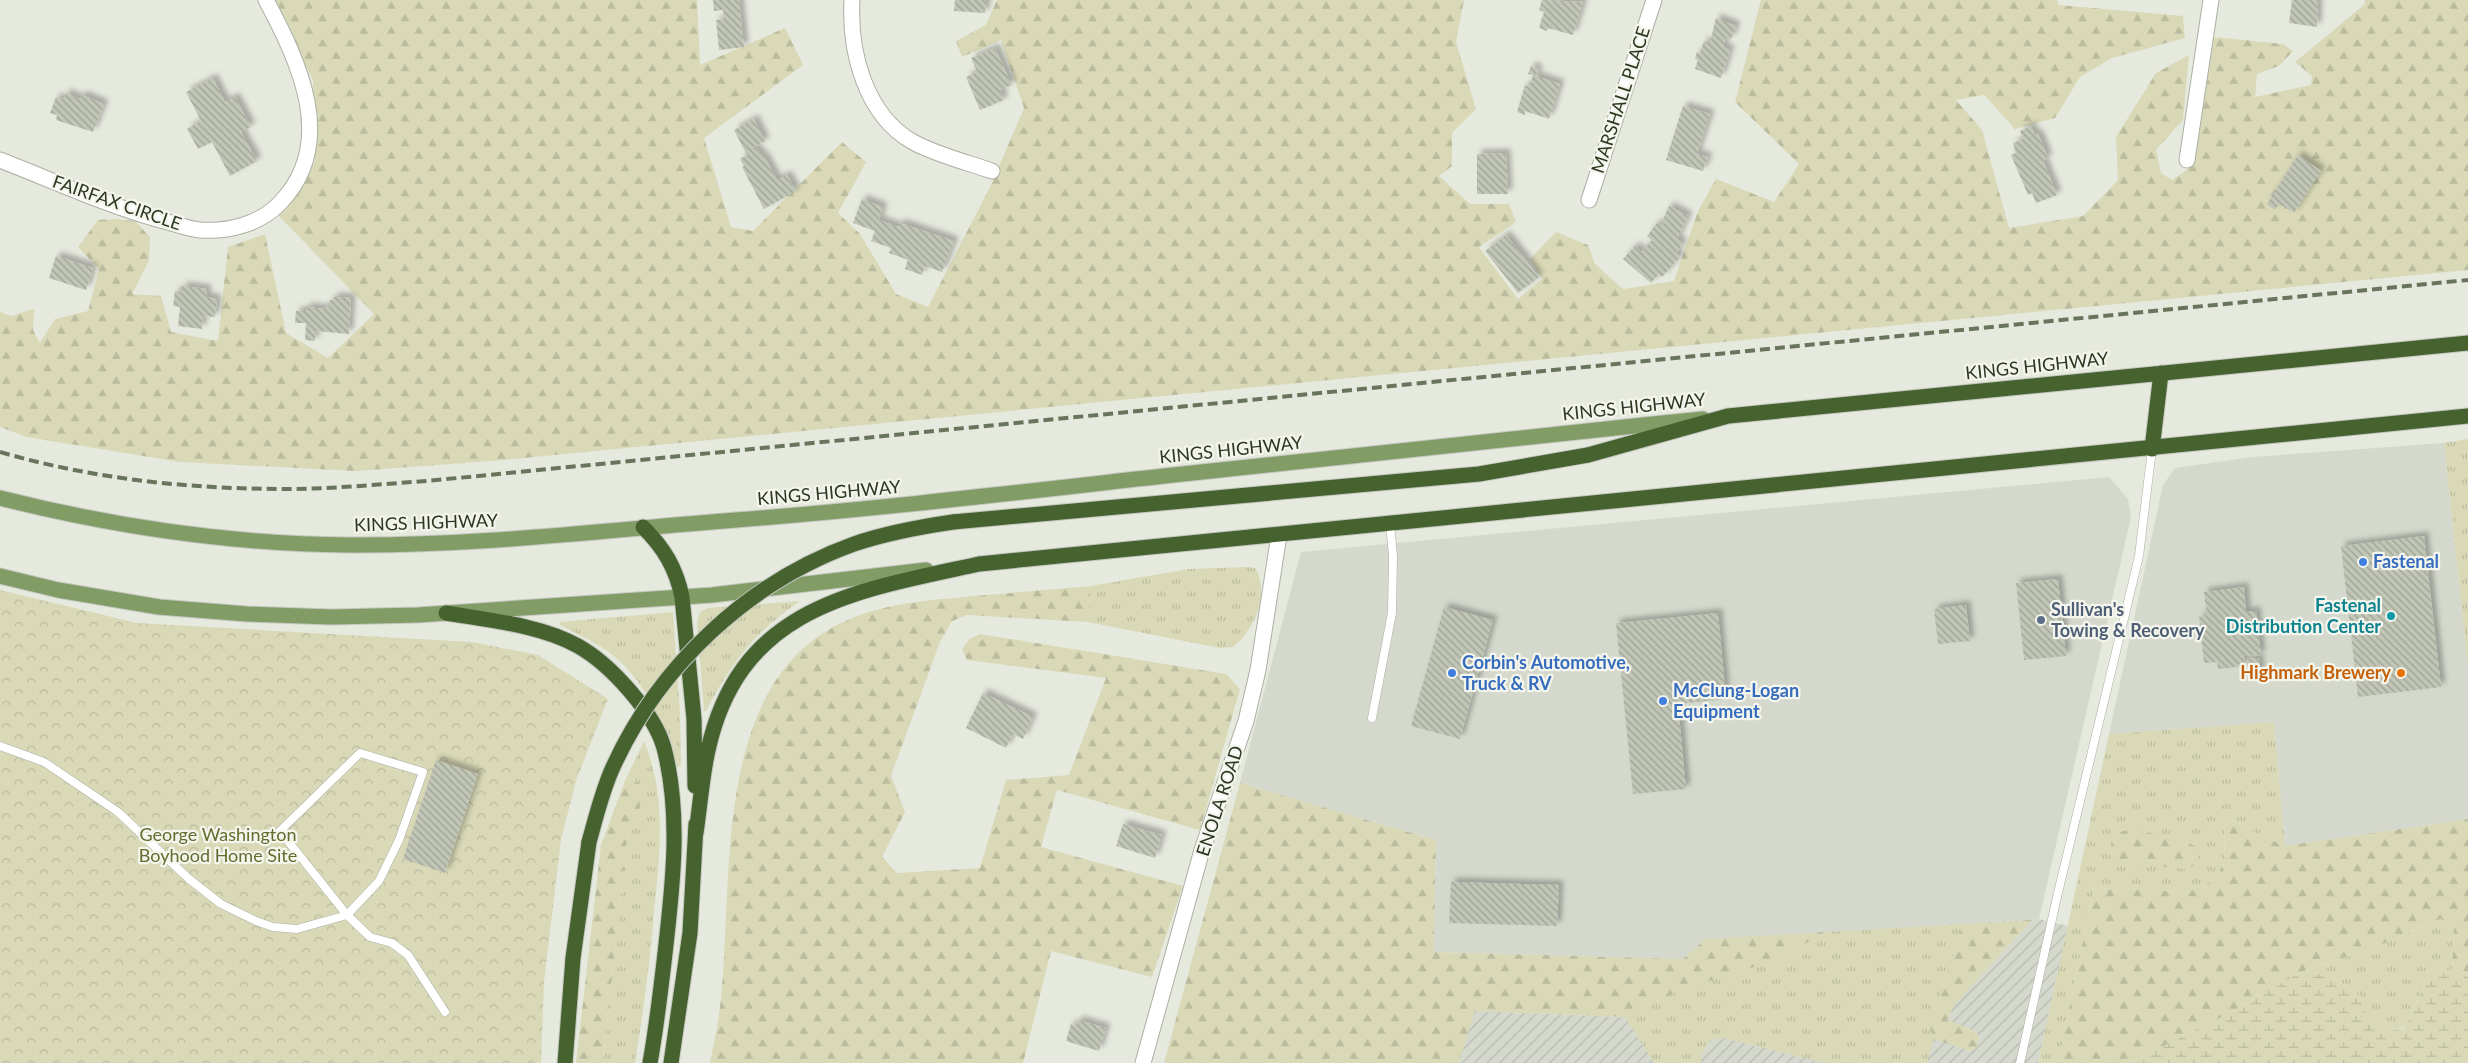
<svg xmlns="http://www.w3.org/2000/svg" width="2468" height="1063" viewBox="0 0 2468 1063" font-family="Lato,sans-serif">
<defs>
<pattern id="industrial-furrows" width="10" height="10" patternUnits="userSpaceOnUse" patternTransform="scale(1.25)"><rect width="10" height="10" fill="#d5d9cd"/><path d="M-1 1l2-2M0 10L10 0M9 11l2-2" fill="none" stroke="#b7bbb0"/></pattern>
<pattern id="grass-tufts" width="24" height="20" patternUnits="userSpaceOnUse" patternTransform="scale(1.25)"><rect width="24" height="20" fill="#d9d9b8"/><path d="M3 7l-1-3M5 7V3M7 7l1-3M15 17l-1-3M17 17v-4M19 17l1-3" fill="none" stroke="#bbbb9e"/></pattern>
<pattern id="forest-firs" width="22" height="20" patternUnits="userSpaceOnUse" patternTransform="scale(1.25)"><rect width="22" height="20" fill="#d9d9b8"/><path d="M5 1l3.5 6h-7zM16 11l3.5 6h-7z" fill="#bbbb9e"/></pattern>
<pattern id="wetland-marsh" width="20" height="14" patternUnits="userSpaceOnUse" patternTransform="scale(1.25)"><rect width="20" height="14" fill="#d9d9b8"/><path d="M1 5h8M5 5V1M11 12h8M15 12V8" fill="none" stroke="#bbbb9e"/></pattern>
<pattern id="park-crowns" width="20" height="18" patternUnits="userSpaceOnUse" patternTransform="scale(1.25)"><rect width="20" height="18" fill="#d9d9b8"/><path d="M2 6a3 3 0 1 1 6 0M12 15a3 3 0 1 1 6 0" fill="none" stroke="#bbbb9e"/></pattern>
<pattern id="building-back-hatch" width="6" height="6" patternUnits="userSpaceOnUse" patternTransform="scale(1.25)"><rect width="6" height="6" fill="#c2c6b7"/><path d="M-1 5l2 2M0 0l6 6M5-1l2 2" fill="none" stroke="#9ea294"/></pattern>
<filter id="shadow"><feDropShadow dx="4.5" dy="-4.5" stdDeviation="2.5" flood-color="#0004"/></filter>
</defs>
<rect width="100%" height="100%" fill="#e6e9de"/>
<!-- built -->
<path fill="#d5d9cd" d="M2444,443L2468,669V819L2285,846L2274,722L2109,734L2163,485L2175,468L2252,457Z
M2109,477L2128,499L2131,517L2039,919L1705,939L1683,959L1434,952L1436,840L1240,783L1301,552Z"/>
<!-- industrial -->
<path fill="url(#industrial-furrows)" d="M2039,919L2068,926L2038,1063H1459L1474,1011L1625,1017L1705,939Z"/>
<!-- grass -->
<path fill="url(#grass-tufts)" d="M2468,439V669L2444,443Z
M1247,567L1255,568C1271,594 1254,630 1233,647L1220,648L1088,622L1091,586L1188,569Z
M800,601C752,635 734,659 706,711H704L697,622L700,612L708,608Z
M673,612L680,714L681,765L676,768C667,730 647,684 616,658C600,644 579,635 560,625V622Z
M2274,722L2285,846L2253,832L2236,820L2224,826L2225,860L2215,880L2188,892L2094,888L2058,1063H2038L2109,734Z
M644,741C667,798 660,853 654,913C650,963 643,1013 635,1063H605L603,1059L627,841L645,787L634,780L625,781Z
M2440,919L2454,925L2452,969L2427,982L2404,1027L2383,1032L2369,1022L2361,997L2330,975L2301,972L2378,946Z
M1963,924L1930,1027L1934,1039L1927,1063H1825L1723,1038L1710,1040L1701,1056V1063H1654L1625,1017L1678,991L1779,959L1825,932Z"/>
<!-- forest -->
<path fill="url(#forest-firs)" d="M272,0H697L700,65L785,28L803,65L704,138L731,227L753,231L842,142L866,162L838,213L860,234L896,294L928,307L991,185L1024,108L1001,40L962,57L956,41L986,25L997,0H1464L1456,42L1476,109L1452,133V166L1439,176L1470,204H1509L1516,222L1479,247L1518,299L1542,279L1530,259L1556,232L1588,245L1595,264L1623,289L1674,281L1698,211L1716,179L1774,202L1799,164L1735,102L1761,0H2057L2059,5L2183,16L2185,38L2112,58L2080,77L2055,118L2015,129L1984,95L1956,100L1982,130L2009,228L2083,216L2118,180L2116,137L2156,73L2189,55L2183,120L2156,150L2161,173L2172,180L2194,165L2214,37L2283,44L2293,51L2279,66L2257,74L2255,97L2311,85L2312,76L2295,62L2365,4V0H2468V270L492,461L356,471L180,462L27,437L0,427V312L11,316L34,309L33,330L40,343L55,319L88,311L99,269L78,247L98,220L116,219L135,221L150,237L149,260L132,294L161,296L171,332L218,341L228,247L265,234L286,333L328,358L374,314L278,215L315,162L313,80Z
M1091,586L1088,622L967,615L952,621L940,642L891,776L905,812L882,857L897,873L980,868L1006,780L1069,775L1106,678L967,660L962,649L970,639L980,634L1226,674L1240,689L1200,830L1057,790L1041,847L1183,886L1152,977L1051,951L1023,1063H710C713,1045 718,1026 720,1007C735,882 707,673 855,617C893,602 934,600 974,596C1013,593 1052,589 1091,586Z
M634,780L646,787L627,841L603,1059L605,1063H576L601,845L625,781Z
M1240,783L1436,840L1434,952L1683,959L1705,939L1825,932L1779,959L1678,991L1625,1017L1475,1011L1459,1063H1164Z
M2468,819V975L2452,969L2454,925L2440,919L2378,946L2301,972L2228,1014L2130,1063H2058L2094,888L2188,892L2215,880L2225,860L2224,826L2236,820L2253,832L2285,846Z
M2135,829L2186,842L2202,849L2196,863L2188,869L2116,863C2106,842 2111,831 2135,829Z
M2032,920L1955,1004L1947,1020L1971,1029L1979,1036L1977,1047L1970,1051L1934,1039L1930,1027L1963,924Z"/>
<!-- wetland -->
<path fill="url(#wetland-marsh)" d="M2452,969L2468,975V1063H2130L2228,1014L2301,972L2330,975L2361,997L2369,1022L2383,1032L2404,1028L2427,982Z"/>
<!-- park -->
<path fill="url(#park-crowns)" d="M0,590L137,623L472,642L538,655L608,699L577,778L561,839L544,982L541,1063H0Z"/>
<!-- building -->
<path fill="url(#building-back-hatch)" filter="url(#shadow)" d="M713,0H739L744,47L719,50L716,20L724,19L723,10L714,11Z
M955,0H986L985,13L954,11Z
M1542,0L1583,2L1573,35L1548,28L1547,31L1539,28L1544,12L1539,10Z
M2292,0H2318L2317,27L2289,23Z
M1716,18L1736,26L1731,39L1726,38L1723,47L1730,50L1721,78L1695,69L1698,60L1695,59L1697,52L1700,53L1704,41L1710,43Z
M995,48L1012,85L1000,90L1004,100L980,110L966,77L977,72L971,58Z
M1531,66L1538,69L1536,76L1560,84L1549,119L1525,111V115L1517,112L1525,85L1529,87L1533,75L1528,74Z
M213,78L225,102L235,97L251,127L241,132L257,161L230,176L212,142L198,149L187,129L201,121L186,92Z
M66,93L80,99L82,95L104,104L93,132L56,120L57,115L50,113L56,97L63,100Z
M1683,106L1710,114L1697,154L1708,157L1703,171L1666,160Z
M754,119L765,141L753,148L755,151L758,149L762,157L764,156L777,180L787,175L796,191L764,209L742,167L744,166L740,159L747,155L734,130Z
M2031,126L2035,135L2038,133L2048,158L2043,160L2057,195L2036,203L2032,193L2028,195L2011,155L2016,153L2013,143L2023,139L2020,131Z
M1506,153L1508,194H1477V154Z
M2298,155L2321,171L2294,213L2279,204L2275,210L2267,204Z
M862,199L883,207L879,220L898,227L900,223L954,241L942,272L925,266L922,275L905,269L908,260L889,253L891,248L871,241L875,231L853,223Z
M1669,206L1688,216L1677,239L1683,244L1676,253L1680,257L1662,277L1659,274L1651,283L1623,259L1635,246L1641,252L1652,240L1647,236L1658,222L1662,226L1664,223L1662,222Z
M1506,235L1539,277L1518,293L1485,251Z
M56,256L93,268L86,290L49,278Z
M182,286L207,289L206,297L217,299L215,317L203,316L202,329L178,326L180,307L173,306L175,291L182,292Z
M334,297L351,298L349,334L315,331V341L305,340L306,323H295L296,311H306V307L325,309V306L330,307V300H334Z
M2424,536L2441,687L2358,697L2341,546Z
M2058,579L2066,656L2024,660L2016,583Z
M2244,587L2246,612L2256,611L2261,655L2244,656L2245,666L2218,669L2217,662L2204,663L2199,617L2207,616L2204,592Z
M1966,605L1970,641L1938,644L1934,609Z
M1444,607L1493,620L1460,739L1411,726Z
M1718,613L1726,699L1678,704L1686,789L1633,794L1616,623Z
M2259,658L2260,674L2249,675L2247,659Z
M983,693L1033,717L1023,739L1013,734L1006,748L966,728Z
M436,760L478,774L445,873L403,859Z
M1123,824L1162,835L1155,858L1116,846Z
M1451,882L1559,885L1557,926L1449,923Z
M1078,1020L1106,1028L1099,1051L1066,1041L1071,1024L1076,1026Z"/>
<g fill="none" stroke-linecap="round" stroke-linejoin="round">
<defs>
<path id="lane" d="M1372,718L1392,613L1393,556L1390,524
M0,746L44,762L118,812L189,879L221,904L256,921L273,927L297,929L347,915L379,881L399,840L423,772L360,753L280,831L347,915L370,937L392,943L408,955L445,1012
M2020,1063L2057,897L2139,556L2152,449"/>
<path id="street" d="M852,0C849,51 865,115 913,142C937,155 966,162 992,171
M0,160C54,181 108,206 164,221C176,224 188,229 200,230C229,232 260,224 280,203C338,143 299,62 266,0
M2187,160L2211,0
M1589,200L1654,0
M1143,1063L1202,850L1246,721L1258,670L1279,535"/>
<path id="primary" d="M0,498C115,527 230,544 349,545C478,546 607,530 736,520C879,509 1021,492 1164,476C1343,456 1523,437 1703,419
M0,576L58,590L159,607L247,614L331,617L418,615L712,595L926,570"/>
<path id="highway" d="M2152,449L2161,373
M953,522L1479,474L1588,455L1728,416L2468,343
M643,527C664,548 676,568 682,597L694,719L695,786
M446,613C487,620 541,625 578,646C610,664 654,712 664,748C682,817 672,892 664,962C660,996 656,1030 650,1063
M696,833C700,806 702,777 708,750C740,606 855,591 979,564L2468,416
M565,1063L573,958L589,842
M671,1063L690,933L696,824"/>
</defs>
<!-- lane casing -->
<use href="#lane" stroke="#abb0a2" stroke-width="9"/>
<!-- street casing -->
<use href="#street" stroke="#abb0a2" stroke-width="17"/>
<!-- primary casing -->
<use href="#primary" stroke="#c4c7c1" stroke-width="17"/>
<!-- highway casing -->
<use href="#highway" stroke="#c4c7c1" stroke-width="17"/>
<!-- lane -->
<use href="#lane" stroke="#fff" stroke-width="8"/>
<!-- street -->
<use href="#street" stroke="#fff" stroke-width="15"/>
<!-- primary -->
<use href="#primary" stroke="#819c65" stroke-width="15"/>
<!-- highway -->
<use href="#highway" stroke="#46622e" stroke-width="15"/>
<!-- rail -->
<path stroke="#68745b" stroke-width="4" stroke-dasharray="10 5" stroke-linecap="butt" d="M0,452C93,479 189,489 286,489C333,489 381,484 427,481L2468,280"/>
<defs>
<path id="highway-bridge" d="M589,842C596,817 602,791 613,767C659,666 748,582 854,544C886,533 919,527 953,522"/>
</defs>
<!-- highway-bridge casing -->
<use href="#highway-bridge" stroke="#c4c7c1" stroke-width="17" stroke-linecap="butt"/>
<!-- highway-bridge -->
<use href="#highway-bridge" stroke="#46622e" stroke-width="15"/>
</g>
<!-- markers -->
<g fill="#3f7fe0" stroke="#f4f6ee" stroke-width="2">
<circle cx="2363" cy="562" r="5"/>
<circle cx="1452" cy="673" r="5"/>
<circle cx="1663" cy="701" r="5"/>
</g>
<circle fill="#0f9aa8" stroke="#f4f6ee" stroke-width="2" cx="2391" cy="616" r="5"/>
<circle fill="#5c6f8a" stroke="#f4f6ee" stroke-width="2" cx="2041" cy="620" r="5"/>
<circle fill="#e8710a" stroke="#f4f6ee" stroke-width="2" cx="2401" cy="673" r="5"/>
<g text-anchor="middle" stroke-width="4.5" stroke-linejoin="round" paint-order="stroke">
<!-- street labels -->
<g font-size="18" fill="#2d3821" stroke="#f4f6ee">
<text transform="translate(1621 100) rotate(-72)" y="6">MARSHALL PLACE</text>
<text transform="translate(117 203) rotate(19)" y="6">FAIRFAX CIRCLE</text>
<text transform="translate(2037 366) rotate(-6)" y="6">KINGS HIGHWAY</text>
<text transform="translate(1634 407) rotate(-6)" y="6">KINGS HIGHWAY</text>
<text transform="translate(1231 450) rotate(-6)" y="6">KINGS HIGHWAY</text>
<text transform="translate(829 493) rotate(-5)" y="6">KINGS HIGHWAY</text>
<text transform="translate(426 523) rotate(-2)" y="6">KINGS HIGHWAY</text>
<text transform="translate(1220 801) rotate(-72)" y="6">ENOLA ROAD</text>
</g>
<!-- shop labels -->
<g font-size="18" font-weight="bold" fill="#366cbe" stroke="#f4f6ee" text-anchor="start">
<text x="2373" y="568">Fastenal</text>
<text x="1462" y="669">Corbin's Automotive,<tspan x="1462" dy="21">Truck &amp; RV</tspan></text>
<text x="1673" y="697">McClung-Logan<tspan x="1673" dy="21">Equipment</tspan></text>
</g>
<!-- culture labels -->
<g font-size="18" font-weight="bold" fill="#0d838f" stroke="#f4f6ee" text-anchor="end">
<text x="2381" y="612">Fastenal<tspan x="2381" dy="21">Distribution Center</tspan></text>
</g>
<!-- service labels -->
<g font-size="18" font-weight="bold" fill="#4e5e75" stroke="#f4f6ee" text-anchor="start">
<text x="2051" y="616">Sullivan's<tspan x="2051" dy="21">Towing &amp; Recovery</tspan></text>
</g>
<!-- food labels -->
<g font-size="18" font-weight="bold" fill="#c56008" stroke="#f4f6ee" text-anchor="end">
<text x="2391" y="679">Highmark Brewery</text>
</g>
<!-- park labels -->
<g font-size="18" fill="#636c2d" stroke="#f4f6ee">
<text x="218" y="841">George Washington<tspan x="218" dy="21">Boyhood Home Site</tspan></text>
</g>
</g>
</svg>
